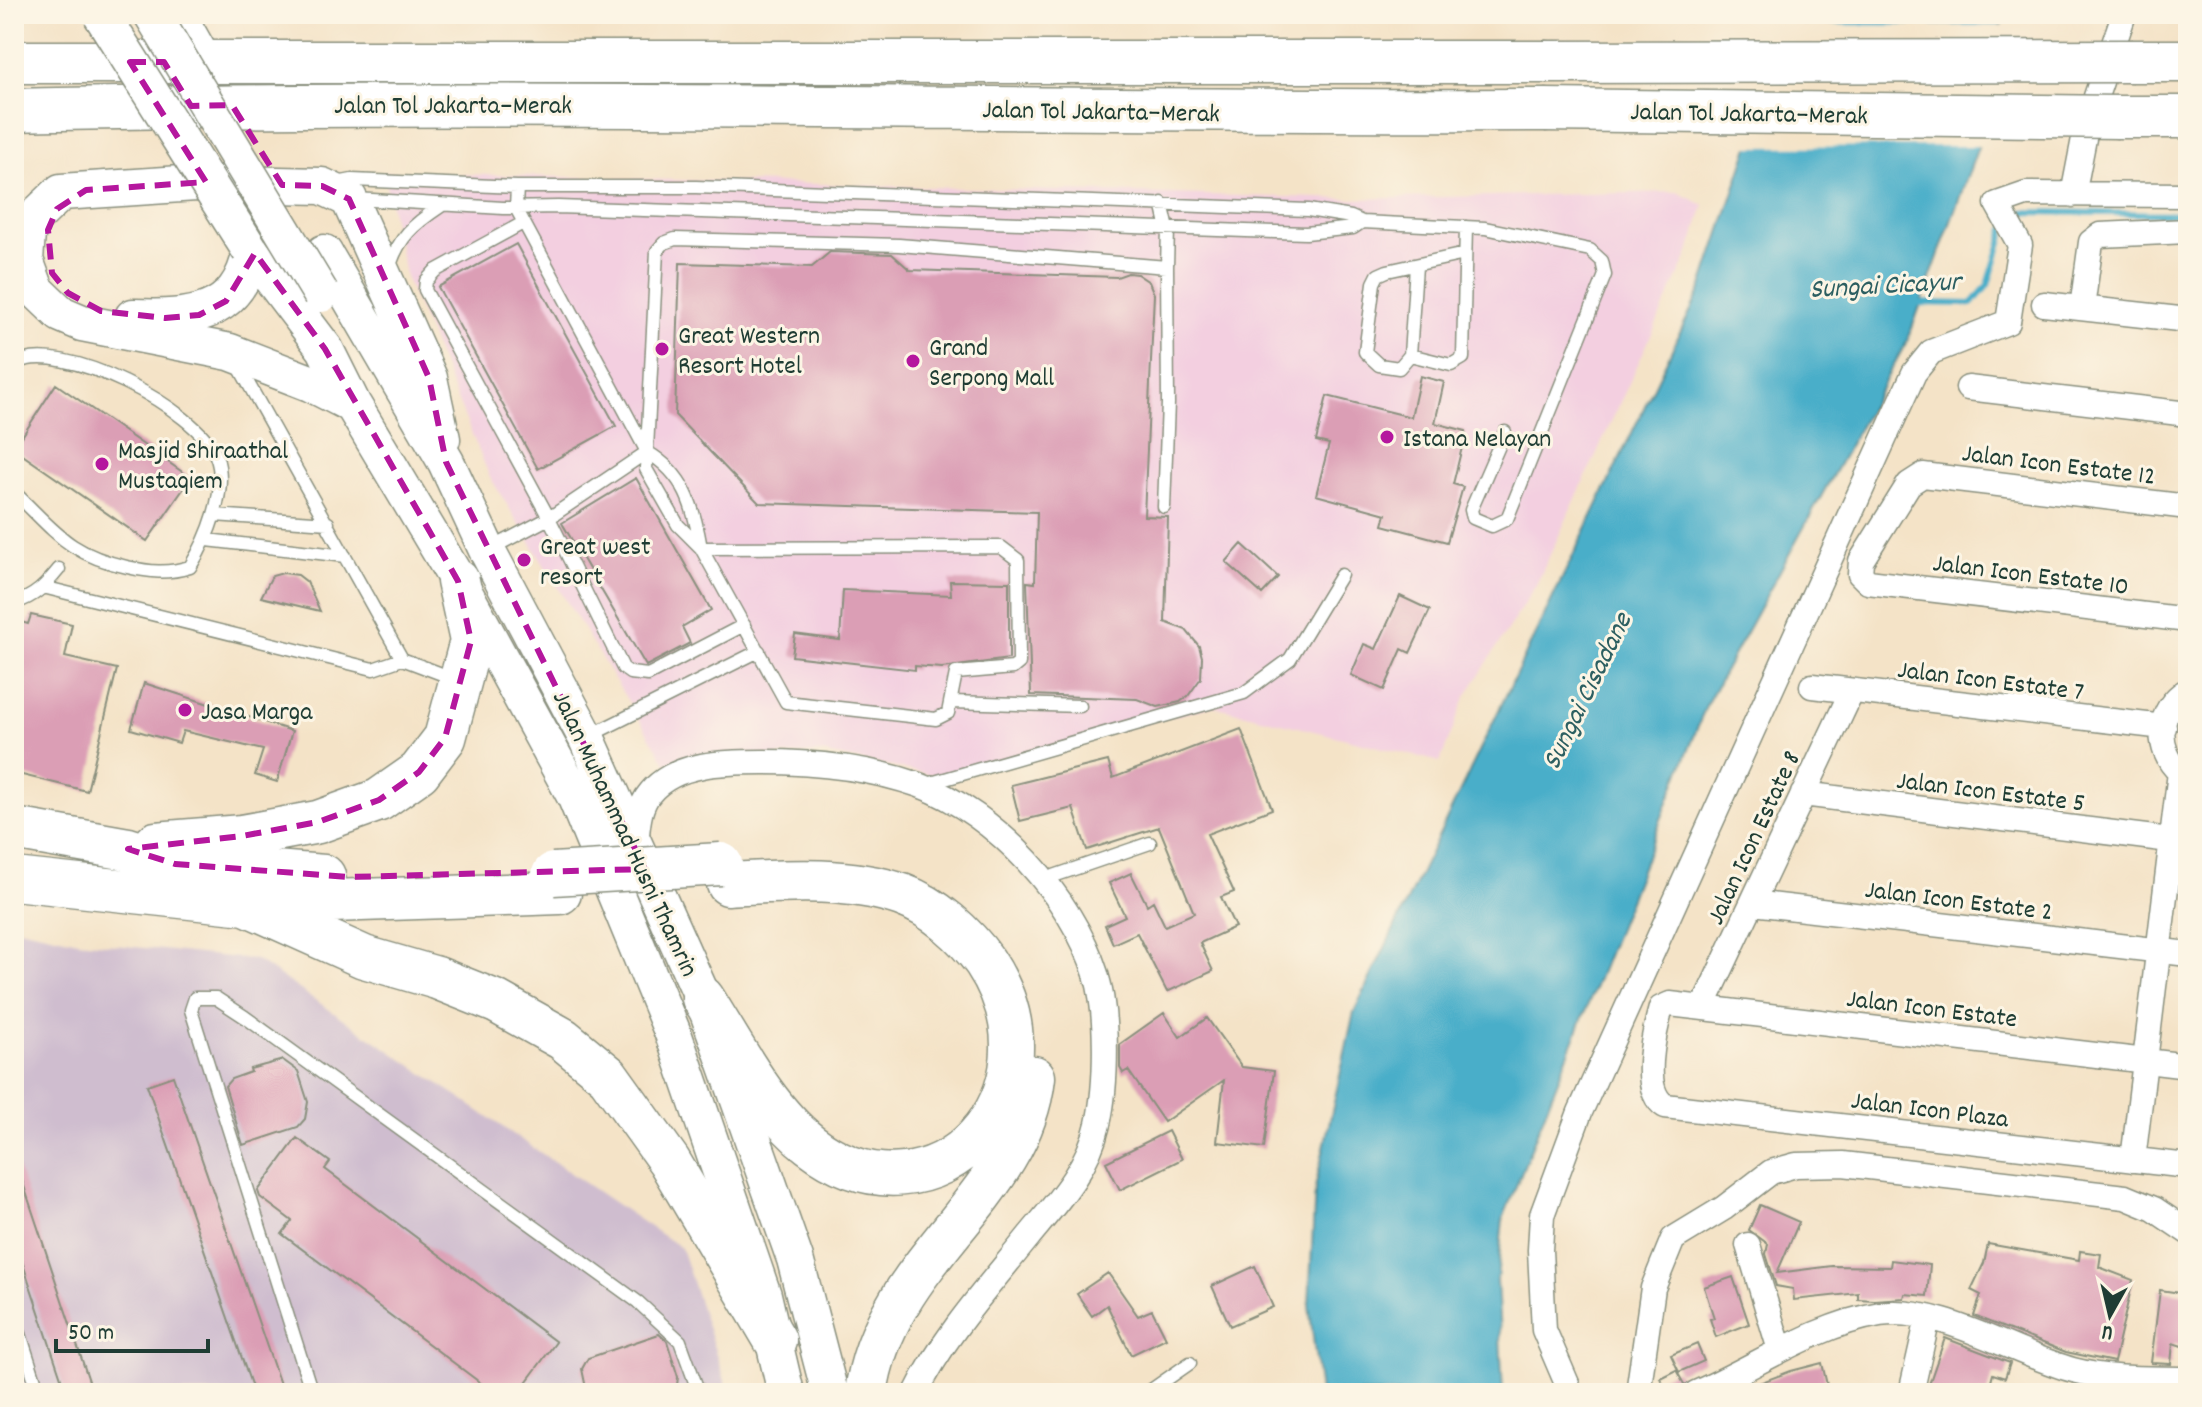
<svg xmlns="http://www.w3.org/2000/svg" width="2202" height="1407" viewBox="0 0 2202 1407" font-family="Dekko,sans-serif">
<rect width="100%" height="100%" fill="#fcf5e5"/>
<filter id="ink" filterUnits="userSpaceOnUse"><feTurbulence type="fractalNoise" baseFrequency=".0125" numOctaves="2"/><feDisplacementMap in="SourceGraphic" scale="16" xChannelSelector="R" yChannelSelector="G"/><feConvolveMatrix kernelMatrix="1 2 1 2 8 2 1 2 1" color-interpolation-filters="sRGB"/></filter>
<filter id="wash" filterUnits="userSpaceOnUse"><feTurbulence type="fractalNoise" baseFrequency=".006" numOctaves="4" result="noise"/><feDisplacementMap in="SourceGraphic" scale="32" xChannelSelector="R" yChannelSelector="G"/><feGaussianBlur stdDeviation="1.8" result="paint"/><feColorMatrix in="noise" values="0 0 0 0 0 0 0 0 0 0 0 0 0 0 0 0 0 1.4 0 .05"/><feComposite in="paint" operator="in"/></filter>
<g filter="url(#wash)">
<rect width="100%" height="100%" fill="#f4e3c7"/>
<!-- built -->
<path fill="#f3cfe0" d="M383,172L1352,199L1677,192L1704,205L1689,253L1537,583L1465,698L1440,762L1213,706L938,776L821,753L666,763L490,477L406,279Z"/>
<!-- industrial -->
<path fill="#cfbdcf" d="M14,927L78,941L256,960L681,1248L729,1393H14Z"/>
<!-- water -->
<path fill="#4aaec9" stroke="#34767e" stroke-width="2" d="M1808,14H2003L1982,136L1908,339L1707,703L1503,1219L1497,1280L1503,1393H1320L1309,1305L1315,1188L1354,1012L1702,287L1752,137Z"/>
<!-- pier -->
<path fill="#f4e3c7" d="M1798,25L2005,26L1983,146L1745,147Z"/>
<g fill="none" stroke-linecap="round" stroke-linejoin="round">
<!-- stream -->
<path stroke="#4aaec9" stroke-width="6" d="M2013,217L2023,212L2188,214
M1915,303L1972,304L1988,285L2005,229"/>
</g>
<g id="blocks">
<!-- building -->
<path fill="#db9eb5" d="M516,244L616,426L538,469L438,287Z
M830,252L892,254L910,270L1117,277L1128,273L1137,274L1149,282L1154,294L1144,516L1168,517L1165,622L1186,630L1199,646L1202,657L1201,678L1188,696L1180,702L1158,707L1137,699L1031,695L1027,582L1035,583L1037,512L759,503L675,415L680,263L812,267Z
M1420,376L1444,382L1435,423L1466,431L1453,484L1463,487L1447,542L1383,525L1386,514L1316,495L1329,444L1316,441L1327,396L1411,417Z
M56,384L191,478L147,541L14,449Z
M636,478L711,610L682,627L690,643L646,666L562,523Z
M1242,544L1278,577L1262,594L1226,562Z
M283,573L298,575L307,582L320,611L261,597L272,576Z
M950,581L1009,582V659L942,668L915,666V670L792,656L795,634L840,640L843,590L951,595Z
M1400,596L1430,610L1410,653L1402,649L1384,690L1351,675L1364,644L1376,649Z
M31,615L72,624L65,657L117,669L87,791L14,773V620L28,624Z
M144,683L292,731L277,782L255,775L263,750L183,731L179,743L131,729Z
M1241,729L1272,809L1207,834L1234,892L1221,897L1235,927L1200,943L1213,971L1167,992L1137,933L1113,944L1105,925L1125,916L1109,883L1131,873L1147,905L1153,901L1165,926L1194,913L1159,827L1087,850L1073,808L1020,821L1011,785L1108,761L1113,778Z
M1164,1013L1180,1037L1207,1018L1242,1067L1274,1071L1264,1148L1217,1142L1224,1080L1164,1122L1128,1070L1123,1073L1120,1068V1044Z
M283,1060L298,1071L308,1102L305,1119L298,1127L243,1145L225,1086L231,1079L251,1072L250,1069Z
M173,1076L283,1393H254L147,1085Z
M1168,1131L1182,1159L1120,1190L1106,1162Z
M297,1138L330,1162L325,1169L556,1342L518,1393H494L282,1234L292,1221L260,1197L258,1191Z
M17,1165L93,1393H66L14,1237V1166Z
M1760,1205L1799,1222L1777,1273L1832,1266L1890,1267L1891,1260L1930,1265L1927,1296L1905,1294L1904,1298L1874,1300L1858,1299V1293L1794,1300L1793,1289L1776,1286L1766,1254L1768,1244L1749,1230Z
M1988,1244L2079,1260L2080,1251L2101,1254L2099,1267L2133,1280L2114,1362L2066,1352L1974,1316L1981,1295L1971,1290L1984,1263Z
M1255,1266L1273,1307L1230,1326L1212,1286Z
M1108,1273L1138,1316L1152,1310L1166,1338L1131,1355L1107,1305L1092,1316L1077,1294Z
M1733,1277L1749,1324L1716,1337L1710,1319L1714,1318L1704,1287Z
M2160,1290L2188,1294V1348L2173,1343L2171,1364L2151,1363Z
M659,1334L667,1341L678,1377L676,1393H587L582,1369L588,1358Z
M1945,1338L2010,1363L2005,1378L1993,1374L1988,1393H1926Z
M1697,1344L1704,1361L1679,1372L1671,1355Z
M1822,1363L1827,1385L1795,1393H1741V1390L1791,1371Z
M1676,1370L1684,1384L1681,1393H1668L1660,1378Z"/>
</g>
</g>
<g filter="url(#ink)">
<use href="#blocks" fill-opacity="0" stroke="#8a907e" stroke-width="2"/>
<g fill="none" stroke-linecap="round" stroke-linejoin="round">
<defs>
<path id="service" d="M337,183L352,180L517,187H696L1308,210L1351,217L1362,222L1485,228L1590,250L1602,261L1605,275L1507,519L1492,526L1473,518L1471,510L1505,432
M517,187L516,208L647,452C685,474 694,507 701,548
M356,199L503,208L558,207L1306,233L1353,228L1362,222
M523,223L435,271L426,281L425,290L549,518L623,668L630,673L648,675L744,625
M1416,266L1410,355L1399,368L1379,365L1365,352L1374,283L1378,275L1387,271L1465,254
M389,269C398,237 414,224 441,206
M1410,355L1451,365L1463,358L1466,227
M14,364C61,337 198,410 216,456C229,489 207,540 190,567C167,574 150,572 127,567C68,554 56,532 14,492
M238,365L402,659L455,679
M1164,507L1168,403L1167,267
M214,515L328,523
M207,540L345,556
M701,548L1001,547L1018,560L1019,663L1013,668L956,673L948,713L936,719L786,702L701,548L678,525L646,469L657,251L664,243L675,239L899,245L1167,267L1168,229L1162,203
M490,549L549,518L647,452
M43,587L373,669L402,659
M14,603C35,597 46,585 59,569
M952,702L1080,706
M589,736L759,651
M924,785L1244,693L1290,659L1341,575
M1042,880L1150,843
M14,1315L39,1393
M312,1393L191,1010L195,998H216L245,1017L638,1302L680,1341L699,1393
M1147,1393L1190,1363"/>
<path id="minor" d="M2073,195L2087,123L2124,14
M2044,304L2188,320
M2082,308L2091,242L2100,235L2188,231
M1968,388L2188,414
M2188,507L1923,475L1909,484L1861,561L1860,574L1868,582L2188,620
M1812,686L2164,727
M2188,690C2157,707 2154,750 2180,772L2188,768
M1803,794L2186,842
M636,844C638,827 638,807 650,793C675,762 727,762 763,762C814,762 870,768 919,785C996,813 1072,897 1096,974C1108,1012 1107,1085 1098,1124C1088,1169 1057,1202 1029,1236C989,1286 944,1335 916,1393
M1753,903L2188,954
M1703,1007L1852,691
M2188,1066L1670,1004L1661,1008C1654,1033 1640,1090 1665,1106L2188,1166
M2133,1160L2180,772
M1748,1245L1780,1350
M1571,1393L1544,1330L1540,1250L1542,1215L1580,1112L1914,373L1931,352L2008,322L2020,245L1997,204L2026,194L2188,195
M1638,1393L1653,1288L1673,1239L1724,1208L1771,1172L1796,1165L1843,1164L2125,1197L2154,1209L2188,1232
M1696,1393C1756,1367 1814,1325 1880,1314C1939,1305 2016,1355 2073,1370C2111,1380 2149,1378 2188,1379
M1911,1393L1928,1318"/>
<path id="primary" d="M177,14L199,53
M250,250L325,349L353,405L458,581L576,798L674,1036L763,1295L786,1393
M324,253L446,462L487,550L586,737L703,998L795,1259L830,1393
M133,317C190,319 238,317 251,251
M353,405L310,383L230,352L82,323L61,314L36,290L25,260L27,234L33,219L61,192L196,183L322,186L349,199L429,378L442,439"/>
<path id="motorway" d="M2133,61H2188
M14,62H1546
M14,110C524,99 1035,112 1545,110
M2118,117H2188
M14,829L128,849L175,864L324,876
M156,843L242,836L318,822L379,800L419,772L445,738L471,641L458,581
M14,879L246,904L560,893
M246,904L364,957L437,978L497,1002L563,1039L608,1076L669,1161L775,1340
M703,998C733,1045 766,1110 810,1144C935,1240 1071,1091 985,962C965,934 935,907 902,895C847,876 784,881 728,884
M866,1393C884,1259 1021,1199 1034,1077"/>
</defs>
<!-- service casing -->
<use href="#service" stroke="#8a907e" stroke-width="15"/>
<!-- minor casing -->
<use href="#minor" stroke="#8a907e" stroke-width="27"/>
<!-- primary casing -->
<use href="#primary" stroke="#8a907e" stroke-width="39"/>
<!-- motorway casing -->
<use href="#motorway" stroke="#8a907e" stroke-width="45"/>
<!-- service -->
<use href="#service" stroke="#fff" stroke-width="12"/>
<!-- minor -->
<use href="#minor" stroke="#fff" stroke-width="24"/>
<!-- primary -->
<use href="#primary" stroke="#fff" stroke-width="36"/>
<!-- motorway -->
<use href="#motorway" stroke="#fff" stroke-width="42"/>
<defs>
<path id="primary-bridge" d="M101,14L250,250
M152,14L321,294"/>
<path id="motorway-bridge" d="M1546,62L2133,61
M1545,110L2118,117
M553,874L721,864"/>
</defs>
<!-- primary-bridge casing -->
<use href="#primary-bridge" stroke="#8a907e" stroke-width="39" stroke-linecap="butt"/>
<!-- motorway-bridge casing -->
<use href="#motorway-bridge" stroke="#8a907e" stroke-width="45" stroke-linecap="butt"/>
<!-- primary-bridge -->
<use href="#primary-bridge" stroke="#fff" stroke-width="36"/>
<!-- motorway-bridge -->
<use href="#motorway-bridge" stroke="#fff" stroke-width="42"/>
</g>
</g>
<!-- marked area -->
<path fill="none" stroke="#b5179e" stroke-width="6" stroke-dasharray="16 10" stroke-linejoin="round" d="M130,62H164L191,106L232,105L282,185L322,186L349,199L429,378L446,462L645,869L349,877L175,864L128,849L242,836L318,822L379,800L419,772L445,738L471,641L458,581L325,349L255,253L226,301L199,315L165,318L101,311L68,293L52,273L48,230L57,209L86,190L206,182Z"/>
<!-- markers -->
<g fill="#b5179e" stroke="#fcf5e5" stroke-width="3">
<circle cx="662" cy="349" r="8"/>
<circle cx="913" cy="361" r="8"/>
<circle cx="1387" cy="437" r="8"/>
<circle cx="102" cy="464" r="8"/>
<circle cx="524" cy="560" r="8"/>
<circle cx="185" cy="710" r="8"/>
</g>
<g text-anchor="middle" stroke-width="6" stroke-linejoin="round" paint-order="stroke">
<!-- street labels -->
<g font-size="26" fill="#1f3d34" stroke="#fcf5e5">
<text x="453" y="113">Jalan Tol Jakarta–Merak</text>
<text transform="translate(1101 110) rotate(1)" y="9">Jalan Tol Jakarta–Merak</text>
<text transform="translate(1749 112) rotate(1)" y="9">Jalan Tol Jakarta–Merak</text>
<text transform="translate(2059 463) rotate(7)" y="9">Jalan Icon Estate 12</text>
<text transform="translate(2031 573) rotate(7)" y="9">Jalan Icon Estate 10</text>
<text transform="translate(1991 679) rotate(7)" y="9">Jalan Icon Estate 7</text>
<text transform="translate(1991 790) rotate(7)" y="9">Jalan Icon Estate 5</text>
<text transform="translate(627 833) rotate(65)" y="9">Jalan Muhammad Husni Thamrin</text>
<text transform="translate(1752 837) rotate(-65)" y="9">Jalan Icon Estate 8</text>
<text transform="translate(1959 899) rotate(7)" y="9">Jalan Icon Estate 2</text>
<text transform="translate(1932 1007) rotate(7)" y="9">Jalan Icon Estate</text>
<text transform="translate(1930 1108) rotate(7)" y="9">Jalan Icon Plaza</text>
</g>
<!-- poi labels -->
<g font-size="26" fill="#1f3d34" stroke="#fcf5e5" text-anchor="start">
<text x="678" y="343">Great Western<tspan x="678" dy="30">Resort Hotel</tspan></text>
<text x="929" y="355">Grand<tspan x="929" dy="30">Serpong Mall</tspan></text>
<text x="1403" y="446">Istana Nelayan</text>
<text x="118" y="458">Masjid Shiraathal<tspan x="118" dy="30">Mustaqiem</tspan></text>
<text x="540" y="554">Great west<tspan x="540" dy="30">resort</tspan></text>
<text x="201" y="719">Jasa Marga</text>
</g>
<!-- water labels -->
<g font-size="28" font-style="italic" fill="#2c5f61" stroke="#fcf5e5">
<text transform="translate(1885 283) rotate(-3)" y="10">Sungai Cicayur</text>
<text transform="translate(1585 690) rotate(-64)" y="10">Sungai Cisadane</text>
</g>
</g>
<!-- margin -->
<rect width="2202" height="1407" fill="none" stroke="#fcf5e5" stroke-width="48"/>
<!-- north arrow -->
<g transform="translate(2110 1315) rotate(188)" stroke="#fcf5e5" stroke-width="6" paint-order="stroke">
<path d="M0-6L14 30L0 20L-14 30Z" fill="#1f3d34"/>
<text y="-12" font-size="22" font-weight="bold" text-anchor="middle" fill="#1f3d34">U</text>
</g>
<!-- scale -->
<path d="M56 1339v12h152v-12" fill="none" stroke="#1f3d34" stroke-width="4"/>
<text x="68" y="1339" font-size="24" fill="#1f3d34" stroke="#fcf5e5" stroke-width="6" paint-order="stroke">50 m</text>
</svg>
